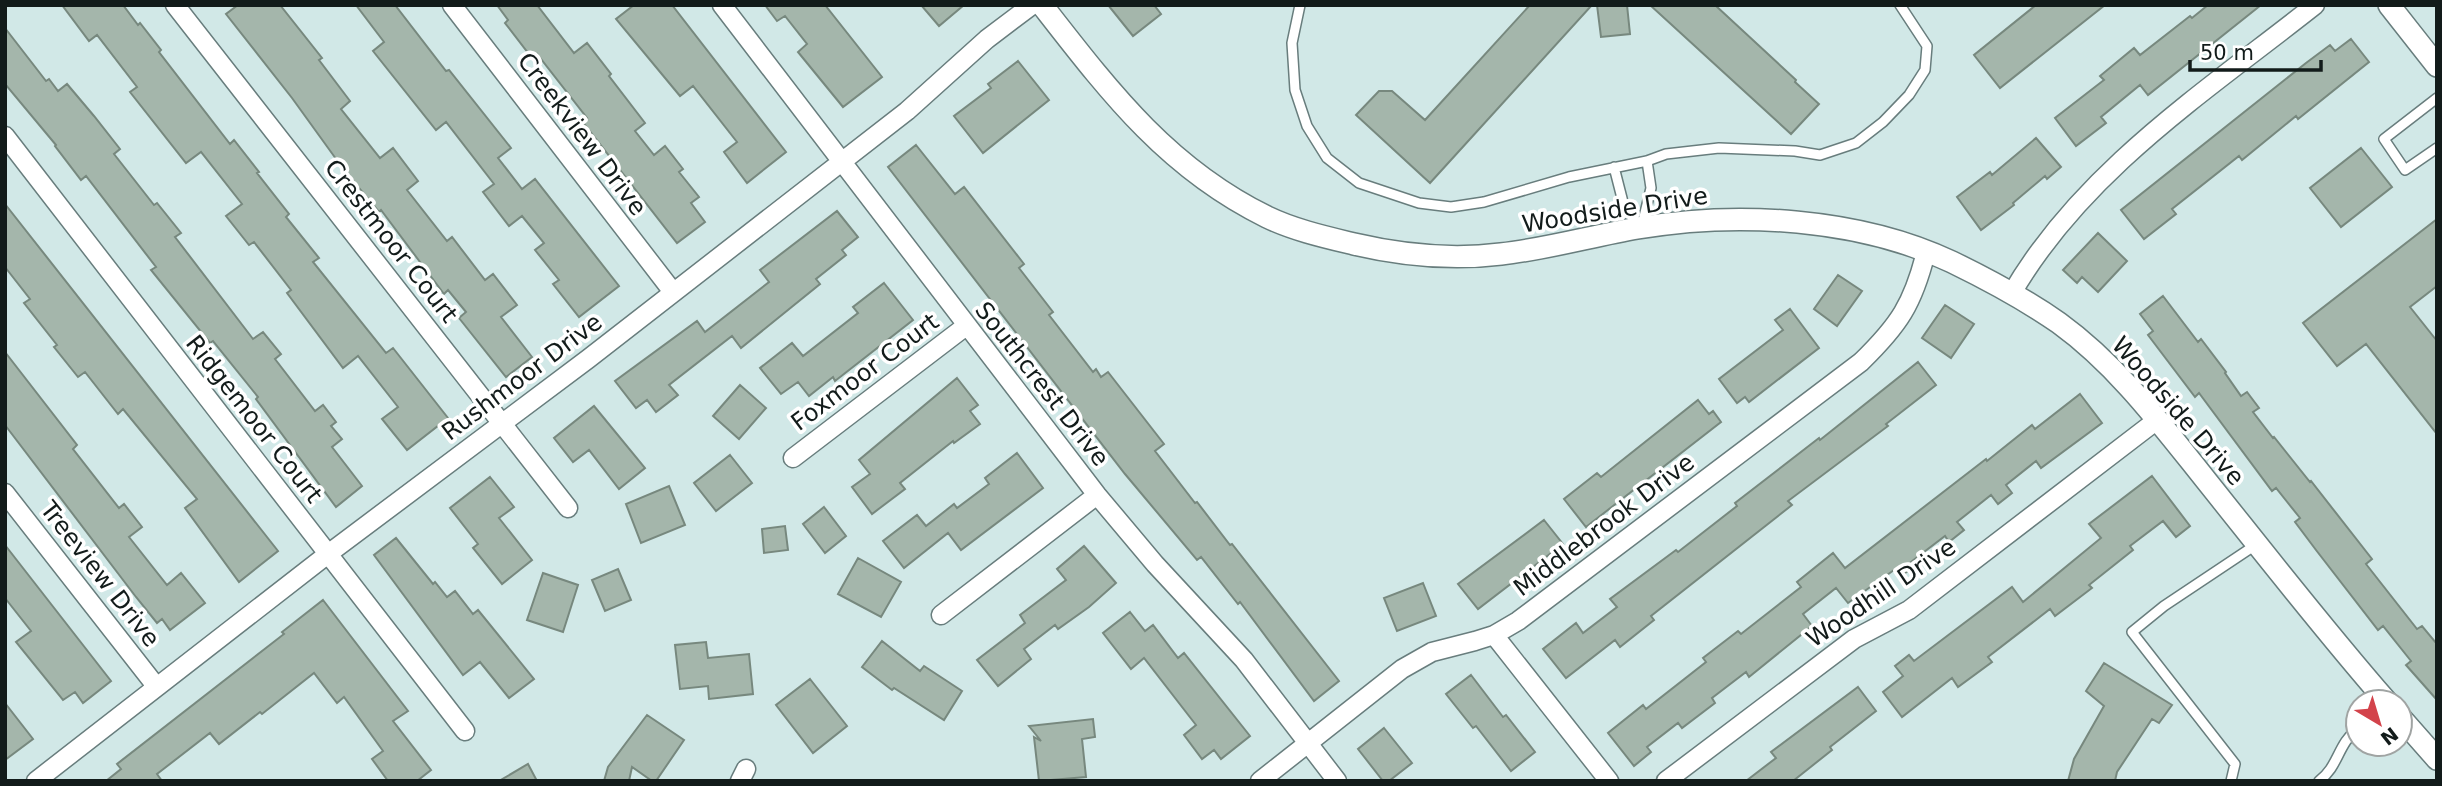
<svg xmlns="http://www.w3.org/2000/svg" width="2442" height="786" viewBox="0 0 2442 786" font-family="'DejaVu Sans',sans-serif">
<rect width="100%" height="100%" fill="#d1e8e7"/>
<!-- building -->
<path fill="#a4b6ab" stroke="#77887e" stroke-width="2" d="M62,5H123L138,25L140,23L161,50L159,52L230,144L234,140L259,172L257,173L289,214L286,217L319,258L313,262L386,353L393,348L448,418L407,450L382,419L398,407L358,356L343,368L287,293L291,290L254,242L249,245L226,216L242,204L201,152L186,163L130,92L137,87L97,35L89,41Z
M238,5H280L322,58L319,60L350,101L341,109L380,158L393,148L418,181L407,190L447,241L452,237L485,280L493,274L517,305L501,317L532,357L506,377L459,318L466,312L448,290L444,294L381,210L379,212L344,170L292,98L226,14Z
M356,5H395L446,71L449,70L511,148L498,158L522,189L535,179L619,286L579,317L553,284L559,280L535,250L544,243L522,216L509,226L483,192L494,184L446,122L436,130L373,51L384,42Z
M497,5H537L574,53L587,43L611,74L609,76L645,123L635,131L654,155L665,146L683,169L679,172L699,197L691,203L705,222L677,243L582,121L587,118L537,54L532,58L505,23L508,20Z
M634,5H672L786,152L747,183L724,152L737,142L693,86L680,96L616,19Z
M765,5H825L882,77L843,107L798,52L807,44L785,16L777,21Z
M921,5H964L939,26Z
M1108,5H1154L1161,14L1133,36Z
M1530,5H1592L1430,183L1356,115L1379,91H1392L1425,120Z
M1597,5H1627L1630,34L1601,37Z
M1650,5H1715L1796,80L1795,82L1819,104L1791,134Z
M2036,5H2105L2000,88L1974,55Z
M2208,5H2261L2148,95L2140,85L2101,117L2106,123L2076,146L2055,118L2104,80L2100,76L2134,48L2140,55L2190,16L2192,18Z
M5,28L46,81L49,79L58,91L67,84L94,116L120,149L114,154L154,205L157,203L181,233L175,237L253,339L263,332L281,354L275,359L315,411L323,405L336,422L331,426L342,439L332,447L362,486L336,507L256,399L258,397L213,341L210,343L151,270L156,267L86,176L81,180L55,146L56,145L5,84Z
M2351,39L2369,62L2298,119L2296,116L2242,160L2239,156L2172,209L2176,214L2144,239L2121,210L2306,63L2330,45L2335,51Z
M1018,61L1049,100L983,153L954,116L991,88L988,84Z
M2036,138L2061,167L2047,179L2045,176L2013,203L2014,205L1981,230L1957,197L1990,172L1992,175Z
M916,145L955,194L964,187L1024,264L1019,268L1053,312L1049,315L1093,372L1096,369L1101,377L1108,372L1164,444L1155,451L1195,503L1197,502L1230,545L1232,544L1339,681L1314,701L1240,602L1238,604L1201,557L1197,560L1125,474L888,167Z
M2361,148L2392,187L2341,227L2310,188Z
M5,204L278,551L239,582L185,508L197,499L123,409L118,414L85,372L78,377L54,347L57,345L24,303L30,299L5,267Z
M837,211L858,237L842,250L846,255L816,279L820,284L741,348L732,336L669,385L678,395L656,412L647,400L636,408L615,381L697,321L705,332L769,282L760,270Z
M2437,219V286L2410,307L2437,341V434L2366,344L2337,366L2303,323Z
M2098,233L2127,261L2098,292L2082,277L2077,283L2063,270Z
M1838,275L1862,291L1837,326L1814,309Z
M884,283L913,320L835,381L833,377L809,396L798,382L781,394L760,368L792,343L803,356L858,313L853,307Z
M2163,296L2198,342L2201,339L2226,372L2225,373L2241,396L2247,392L2259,408L2253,412L2273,438L2274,437L2310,482L2311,481L2372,559L2366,564L2417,629L2422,626L2437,644V700L2406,665L2411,661L2383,626L2378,630L2316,550L2295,522L2300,518L2276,488L2272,491L2199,393L2195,397L2148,335L2153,331L2140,314Z
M1945,305L1974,324L1951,358L1922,338Z
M1790,309L1819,348L1749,402L1745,397L1737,403L1719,379L1783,330L1775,320Z
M5,352L77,445L73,449L119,508L124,504L142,527L129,537L167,585L181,573L205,603L170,630L162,619L157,623L136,597L5,425Z
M1918,362L1936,385L1886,424L1888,426L1788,501L1792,505L1651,616L1654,620L1620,647L1615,640L1566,678L1543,649L1576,623L1583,633L1617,607L1610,599L1676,550L1678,552L1737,506L1735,503L1819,438L1820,440Z
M957,378L978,405L970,411L980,424L954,443L953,441L900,483L905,489L872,514L852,487L870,474L859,460Z
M740,385L766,408L739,439L713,416Z
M2080,394L2102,423L2041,468L2036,461L2006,485L2012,493L1998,504L1991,495L1957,522L1964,530L1949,542L1945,536L1911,562L1914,566L1900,577L1894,570L1848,603L1836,588L1803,614L1812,626L1749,677L1746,672L1712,698L1715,703L1682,728L1678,723L1647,747L1651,752L1634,766L1608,733L1643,705L1646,709L1706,662L1703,658L1738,631L1741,634L1801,587L1797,582L1833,553L1845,568L1986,459L1987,461L2032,425L2035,429Z
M1698,400L1709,414L1713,411L1721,422L1586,527L1564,499L1597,473L1601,477Z
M594,406L645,468L619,489L589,450L573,462L554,438Z
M1017,453L1043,488L961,550L948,533L904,568L883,541L917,515L926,526L954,504L957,508L989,484L985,478Z
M730,455L752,483L716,511L694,483Z
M2152,476L2190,526L2176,537L2163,521L2130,546L2133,550L2089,585L2092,588L2055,616L2050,609L1988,657L1992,662L1958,687L1952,678L1902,717L1883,692L1903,676L1895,666L1909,655L1914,661L2012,587L2023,602L2101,538L2089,524Z
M490,477L514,507L499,518L532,560L502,584L473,548L478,544L450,508Z
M669,486L685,525L641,543L626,504Z
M824,507L846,536L825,553L803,524Z
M1544,520L1563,544L1478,609L1458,584Z
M785,526L788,550L764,553L762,529Z
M396,538L433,584L435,582L447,597L455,591L473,614L478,610L534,679L509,698L480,662L463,675L374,555Z
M5,545L111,681L83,703L75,692L63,700L16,642L31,631L5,598Z
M1084,546L1116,583L1089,607L1058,629L1055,625L1024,649L1031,659L998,686L977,660L1025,623L1020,615L1066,580L1057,569Z
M858,558L901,582L881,617L838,594Z
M618,569L631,600L605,611L592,580Z
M543,573L578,585L563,632L527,620Z
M1423,583L1436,616L1397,631L1384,598Z
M323,600L408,711L393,721L431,770L417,781H388L372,759L383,751L344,697L337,703L314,673L262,714L260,712L219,744L210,733L157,774L162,781H106L121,769L117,764L284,634L282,632Z
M1130,612L1145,631L1153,625L1178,658L1184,653L1250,736L1221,759L1214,750L1202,759L1184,735L1196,725L1144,658L1131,669L1103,633Z
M882,641L920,671L924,666L962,691L944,720L894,688L892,690L862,667Z
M706,642L708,658L749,654L753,694L709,699L708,686L680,689L675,645Z
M2104,663L2172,705L2159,723L2152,719L2117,772L2115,781H2068L2074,759L2104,706L2086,691Z
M1471,675L1503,717L1506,715L1535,752L1511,771L1476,726L1473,728L1446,694Z
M810,679L847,726L813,753L776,705Z
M1858,687L1876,711L1830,747L1832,750L1793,781H1746L1776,758L1771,752Z
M5,703L33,739L5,760Z
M647,715L684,740L656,781H652L632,767L629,781H604L608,767Z
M1093,719L1095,737L1082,739L1086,777L1039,781L1034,737L1041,741L1029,726Z
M1384,728L1412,763L1389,781H1383L1358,749Z
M528,764L537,781H499Z"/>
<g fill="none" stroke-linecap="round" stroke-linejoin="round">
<defs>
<path id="service" d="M1300,5L1292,43L1295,90L1307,126L1327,158L1359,183L1419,203L1451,207L1484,202L1569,177L1647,161L1666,154L1719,148L1795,151L1820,155L1856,143L1883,122L1909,95L1925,70L1927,46L1900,5
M2437,98L2384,139L2405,170L2437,148
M1614,167L1624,206L1640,226
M1642,225L1651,188L1647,161
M2231,781L2235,764L2132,632L2164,606L2257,544
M2319,781C2339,766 2337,745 2358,728"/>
<path id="minor" d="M175,5L568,508
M452,5L673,292
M722,5L1097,495L1155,564L1244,660L1337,781
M5,136L465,731
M2012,293C2083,171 2205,92 2315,5
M793,458L966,326
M5,493L156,686
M941,615L1097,495
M1494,635L1609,781
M36,781L328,554L588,359L907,111L987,39L1032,5
M740,781L746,769
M1260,781L1402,669L1432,652L1475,641L1494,635L1518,621L1861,362C1899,325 1913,304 1926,252
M1666,781L1854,639L1909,610L2157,420"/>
<path id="tertiary" d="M1042,5C1109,91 1167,168 1267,217C1294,230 1325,237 1354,244C1401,255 1452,260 1501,254C1547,249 1592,236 1638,228C1738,211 1859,218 1952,262C1989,280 2026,300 2059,323C2117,365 2161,424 2205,479C2265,554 2324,630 2387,702
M2389,5L2437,66
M2400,717L2437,759"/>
</defs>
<!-- service casing -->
<use href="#service" stroke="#687d7d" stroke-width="12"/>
<!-- minor casing -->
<use href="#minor" stroke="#687d7d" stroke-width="21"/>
<!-- tertiary casing -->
<use href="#tertiary" stroke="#687d7d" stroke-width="24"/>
<!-- service -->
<use href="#service" stroke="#fff" stroke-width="9"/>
<!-- minor -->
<use href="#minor" stroke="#fff" stroke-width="18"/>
<!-- tertiary -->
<use href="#tertiary" stroke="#fff" stroke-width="21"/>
</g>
<g text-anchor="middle" stroke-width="7" stroke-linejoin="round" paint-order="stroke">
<!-- street labels -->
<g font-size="24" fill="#121b1a" stroke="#fff">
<text transform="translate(582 134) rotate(53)" y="8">Creekview Drive</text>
<text transform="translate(1615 210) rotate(-9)" y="8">Woodside Drive</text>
<text transform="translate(391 241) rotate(52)" y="8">Crestmoor Court</text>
<text transform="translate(865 372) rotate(-37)" y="8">Foxmoor Court</text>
<text transform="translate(522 377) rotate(-37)" y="8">Rushmoor Drive</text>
<text transform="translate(1042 384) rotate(52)" y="8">Southcrest Drive</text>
<text transform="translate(2178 411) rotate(49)" y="8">Woodside Drive</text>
<text transform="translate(254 419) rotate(52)" y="8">Ridgemoor Court</text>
<text transform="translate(1604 525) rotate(-37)" y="8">Middlebrook Drive</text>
<text transform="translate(100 574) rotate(52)" y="8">Treeview Drive</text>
<text transform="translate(1881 593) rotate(-34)" y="8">Woodhill Drive</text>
</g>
</g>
<!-- border -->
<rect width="2442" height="786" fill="none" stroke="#121b1a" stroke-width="14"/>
<!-- north arrow -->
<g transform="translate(2379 723) rotate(142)"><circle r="33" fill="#ffffff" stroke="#a0a4a3" stroke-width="2"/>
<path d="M0-5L12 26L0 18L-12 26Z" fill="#d3434b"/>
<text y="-10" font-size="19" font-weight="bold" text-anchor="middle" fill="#121b1a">N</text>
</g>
<!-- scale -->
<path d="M2190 60v10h131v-10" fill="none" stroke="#121b1a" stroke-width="3.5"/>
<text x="2200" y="60" font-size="21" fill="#121b1a" stroke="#ffffff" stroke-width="5" paint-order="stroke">50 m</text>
</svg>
